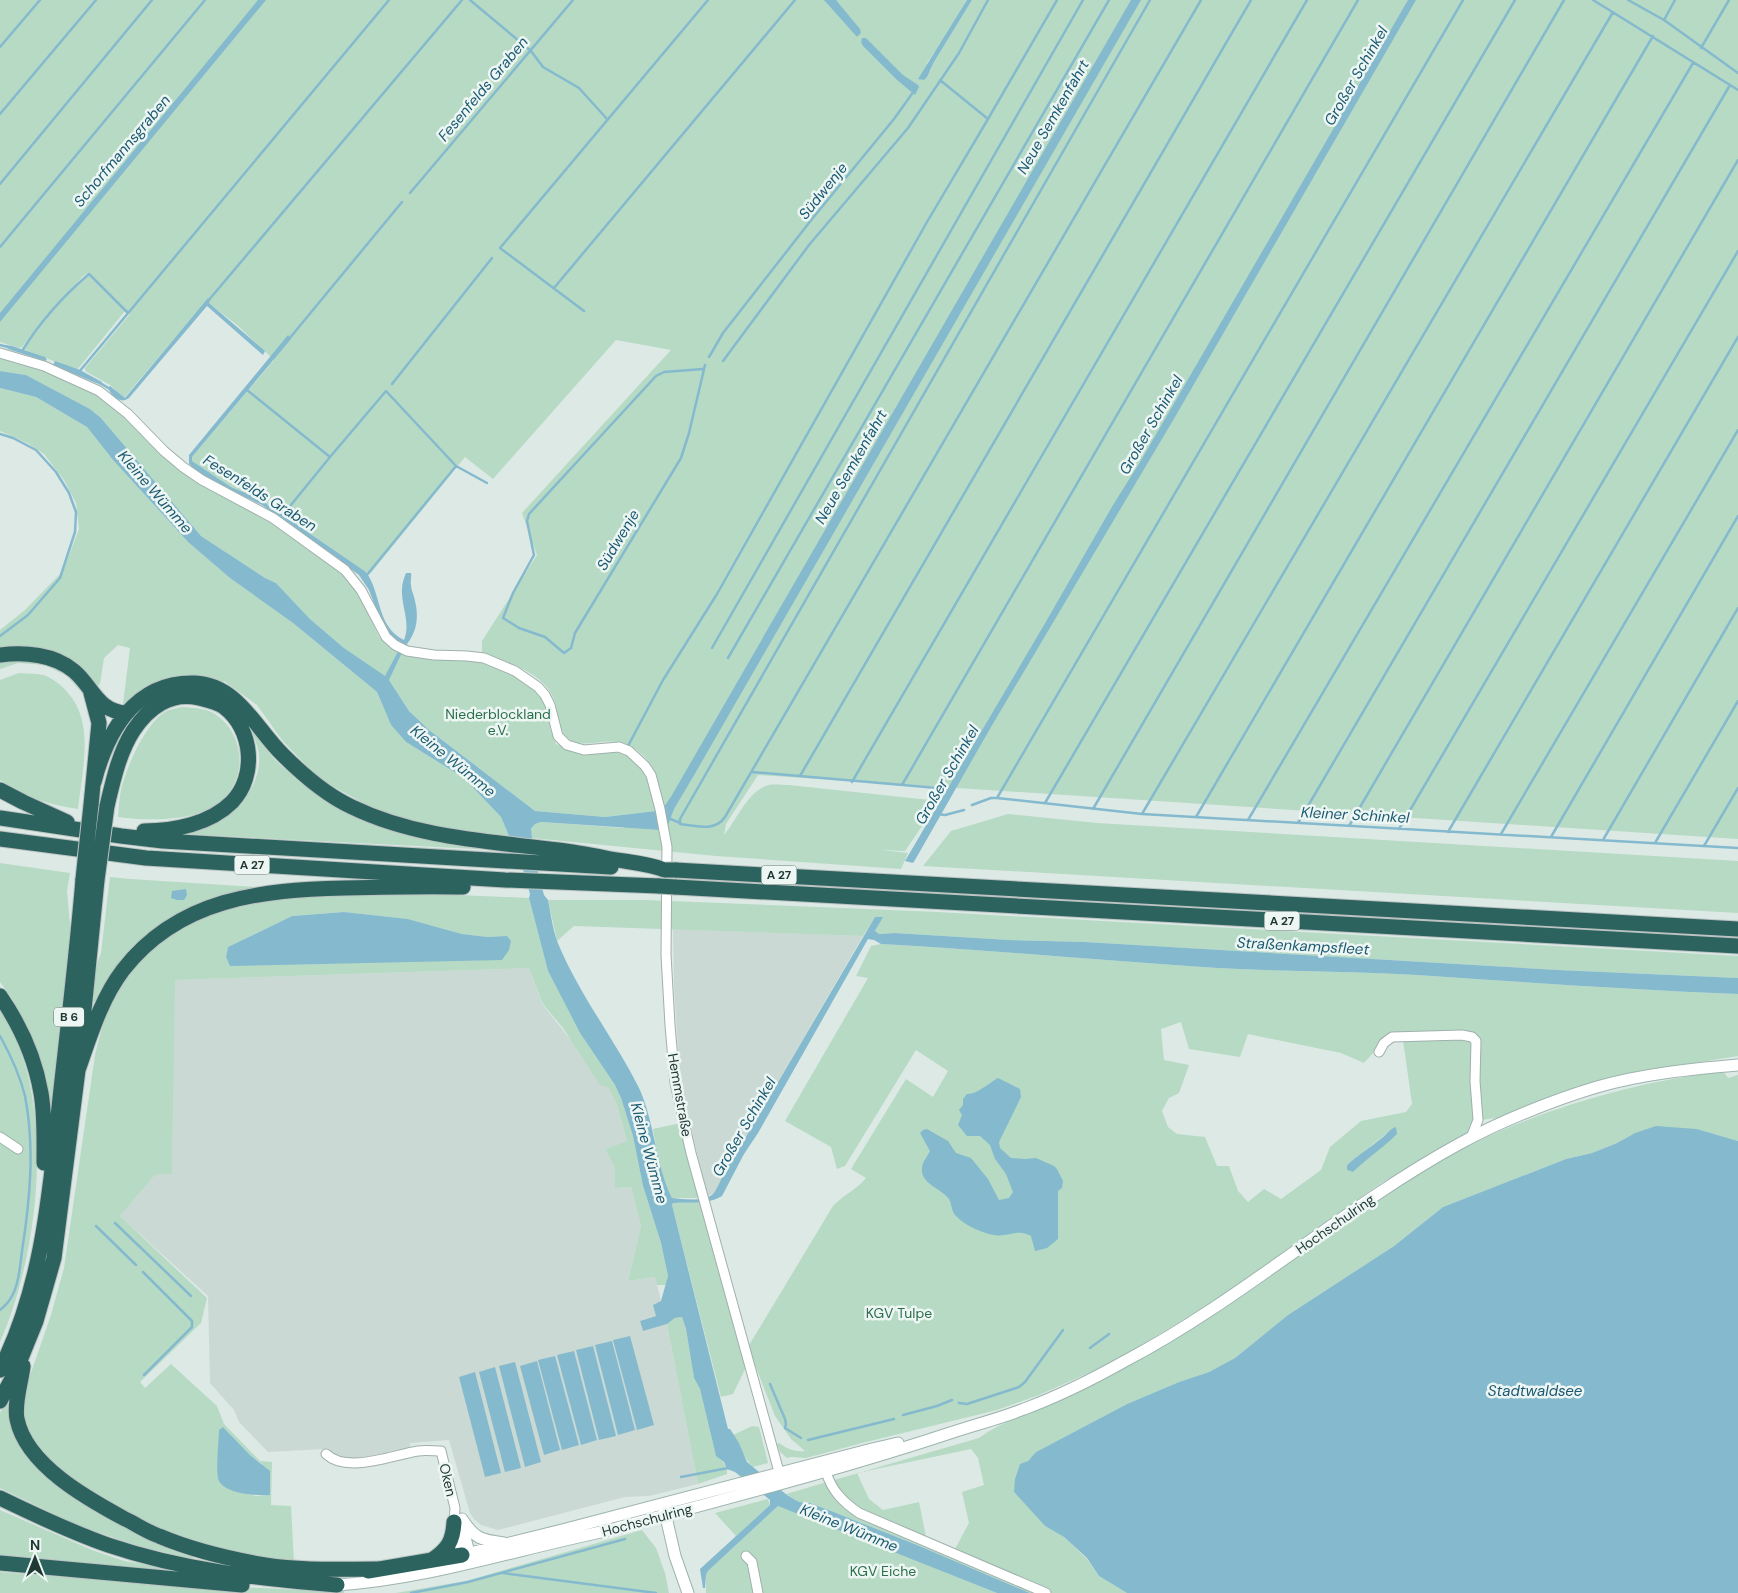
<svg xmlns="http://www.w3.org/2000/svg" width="1738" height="1593" viewBox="0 0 1738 1593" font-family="'DM Sans',sans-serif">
<rect width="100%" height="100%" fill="#dde9e5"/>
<!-- built -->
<path fill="#cbd9d4" d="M673,929L863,936L730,1164H728L716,1190L711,1195L707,1196L680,1081L674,986Z
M529,968L543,1005L608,1087L617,1105L627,1141L605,1149L615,1168V1188L631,1187L641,1226L628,1281L655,1277L661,1301L656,1304V1316L640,1321L643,1330L667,1324L698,1484L649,1496L625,1497L498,1530L481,1525L474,1519L470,1513L449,1440L410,1443V1453L369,1464L325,1454L324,1449L268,1452L239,1422L234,1410L210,1383L208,1296L120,1216L155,1175L172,1174L174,980Z"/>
<!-- green -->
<path fill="#b6dac4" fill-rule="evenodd" d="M0,0H967L946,36L927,63L930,72L934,62L972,0H1738V839L758,775L726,824L724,835C737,820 748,790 769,785C775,784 783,785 789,785L939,801L905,851L881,850L908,853L901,869L716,856L532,838L531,830L535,824L541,822L623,828L664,807C661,796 659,784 655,774C649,757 633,744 616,742C599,739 578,751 565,735C558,727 558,712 555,702C545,672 508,663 482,653V641L537,555L522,513L671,350L616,340L493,479L465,457L370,574L366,572L258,498L231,487L192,461V457L274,360L237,325L206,301L124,398L110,385L85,371V368L130,314L88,273L83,276L42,321L22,347L19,348L0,342Z
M86,276H89L125,311L77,370L25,350L24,349L51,312Z
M0,356L48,371L103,398L172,462L258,514L344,575L358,592L379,637L393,648L477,661L506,670L529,685L541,695L549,710L550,729L556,744C563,747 570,752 577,753C588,755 598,752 608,752C646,752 649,781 656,811L605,817L535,811L429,730L409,711L389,680L344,648L310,619L276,583L265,578L201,536L101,418L90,409L26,375L0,371Z
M0,388L36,397L87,427L113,460L188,542L230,578L293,623L377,692L391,725L406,742L464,778L501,817L509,836L461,831L403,818L367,805L318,778L282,740L257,705L224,681L219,685L135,698L123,704L130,648L118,645L104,658L100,684L95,688L89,678L72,661L43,651L20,646L0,649V630L25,610L63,571L79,529L76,503L64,480L44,454L29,444L0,431Z
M0,661C22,661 46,659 65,672C73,678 80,688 87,695L85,696L67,676L45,665L18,663L0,669Z
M19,673C27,674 36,673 43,675C53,678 61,685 68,693C95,723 82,772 78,809C50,805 24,797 0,780V680Z
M182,707C193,708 206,708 215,714C246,734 248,781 219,803C194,822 148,821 118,817C119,808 119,799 121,790C126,768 146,721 167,711C171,709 177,708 182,707Z
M251,729L274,759L302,784L336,806L379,826L422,838L495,848V850L183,834C191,831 200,829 209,826C236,815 262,785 259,755C258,746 254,737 251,729Z
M1008,814L1097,823L1738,861V913L923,866L951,831Z
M0,863L70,873L67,891L71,937L50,1133L37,1058L25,1023L13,1000L0,982Z
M110,877L130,879L270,888L177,916L100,1002H90L92,977L101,953Z
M349,894H434L529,898L548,971L580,1033L615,1085L621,1098L633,1136L643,1186L661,1243L668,1276L666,1285H657L655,1277L628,1281L641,1226L631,1187L615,1188V1168L605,1149L627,1141L617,1105L608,1087L600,1085L563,1028L543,1004L529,968L175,980L172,1174L155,1175L120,1216L207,1298L201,1323L140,1382L145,1388L171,1364L217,1406L224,1424L260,1461L272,1462L271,1505L291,1506L294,1563L231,1552L203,1543L152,1526L118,1510L53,1465L33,1440L24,1416L25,1390L51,1315L64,1268L95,1055C101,1030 108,1005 122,984C149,943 195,914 243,903C277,896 313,896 349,894ZM344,912L408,919L462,934L488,937L507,936L226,957L228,947L292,916ZM223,1427L250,1455L262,1464L270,1495L256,1496L238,1492Z
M548,900H646L938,912L1738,956V978L1558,970L1085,942L1009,940L895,933L879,934L875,932L882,917H875L863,936L574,926L557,941Z
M881,944C993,950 1105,961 1217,968C1289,972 1361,971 1432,976C1534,983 1636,990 1738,994V1056L1657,1069L1500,1119C1483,1117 1475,1122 1465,1135L1381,1183L1220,1297L1130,1352L1095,1370L1039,1395L997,1410L862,1443L806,1458L792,1457L787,1458L780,1452L777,1444L779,1443C787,1449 795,1452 805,1451L791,1439L775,1416L748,1347L833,1206C844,1194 855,1191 866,1178L851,1169L906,1079L933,1097L948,1071L916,1050L845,1166L837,1169L831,1147L785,1121L868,978L856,976L871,946ZM1181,1022L1189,1049L1240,1057L1248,1034L1341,1053L1364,1063C1377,1049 1382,1039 1403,1040L1412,1104L1406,1112L1361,1121L1330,1147L1321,1170L1281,1199L1264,1189L1248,1202L1238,1191L1229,1166H1217L1205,1137L1177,1134L1168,1127L1162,1111L1169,1098L1179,1093L1189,1065L1164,1060L1161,1029ZM1392,1129L1353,1172L1347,1170V1165Z
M0,1010C58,1095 40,1252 0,1342Z
M1723,1071L1728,1078L1738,1075V1141L1697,1129L1635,1133L1617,1143L1592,1153L1566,1159L1443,1207L1394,1246L1288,1315L1235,1358L1209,1372L1179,1382L1127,1404L1036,1452L1028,1461L1021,1464L1014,1492L1045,1526L1064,1537L1087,1559L1099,1576L1127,1593H1030L917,1545L831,1511L810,1503L799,1502L786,1494L979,1438C1001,1422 1027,1414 1051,1403C1095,1383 1137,1362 1178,1337C1266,1284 1344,1216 1433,1165C1522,1114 1622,1084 1723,1071ZM971,1449L978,1458L984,1485L962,1492L969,1523L955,1549L926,1537L919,1502L883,1510L869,1499L857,1473Z
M681,1123L700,1198H672C661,1176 657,1153 653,1129Z
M673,1203H701L746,1367L733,1394L721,1397L672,1205Z
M682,1317L686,1329L694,1378L700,1389L716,1455C723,1461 727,1466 727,1474L698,1484L667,1324L675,1318Z
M19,1378L29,1458L195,1552L193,1559L139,1546L79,1526L0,1488V1413Z
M752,1426L759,1427L768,1463L753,1467C744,1459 741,1445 733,1435Z
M768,1499L770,1505L736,1536L715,1513Z
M778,1506L783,1507L997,1593H706V1575L708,1571Z
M0,1510L92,1550L124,1561L161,1567L160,1572L0,1558Z
M642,1530L656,1548L665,1573L669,1593H396L466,1581Z
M0,1572L193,1587C244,1585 294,1592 344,1590V1593H0Z"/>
<!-- water -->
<path fill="#85bace" d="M258,0H266L0,322V313Z
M824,0H836L860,29L861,33L857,37Z
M967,0H972L934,62L927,77L924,80L918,79Z
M1131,0H1141L693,777L674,809L668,825L661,830L541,822L535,824L531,829L532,838L530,842L544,895L548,900C551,915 553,933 560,948C581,997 615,1040 639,1088C655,1123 655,1163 672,1198C683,1199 701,1202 712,1195C717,1191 725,1170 728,1163L730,1164L875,917H883L875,931L879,934L895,933L1009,940L1085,942L1558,970L1738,978V994C1636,990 1534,983 1432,976C1361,971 1289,972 1217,968C1105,961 993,950 881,944L874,940L868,939L758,1133L744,1154L722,1196C707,1205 690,1202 673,1203L672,1205L728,1429H730L739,1443L747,1462L787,1495L799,1502L810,1503L831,1511L917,1545L1030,1593H997L778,1506L708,1571L706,1575L705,1588H703L700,1569L770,1505V1500L735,1472L727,1469L724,1462L716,1456L700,1389L694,1378L686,1329L682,1317L675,1318L667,1324L643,1331L640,1321L656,1316L653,1305L661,1301L668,1276L661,1243L643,1186L633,1136L621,1098L615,1085L580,1033L548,971L529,898L530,894L515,841L509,836L501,817L464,778L406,742L391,725L377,692L293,623L230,578L188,542L113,460L87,427L36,397L0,388V371L26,375L90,409L101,418L201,536L265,578L276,583L310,619L344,648L385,676L402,644L392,638L382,624L369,590L359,575L262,505L217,484L197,471L189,464V455L288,335L291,339L192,457V461L231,487L258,498L366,572C382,594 376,626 404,640C411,623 401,606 402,589C402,583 404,578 406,573H411C412,577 410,581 411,585C411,589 413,593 414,597C419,614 418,630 407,644L408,646H405L389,680L409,711L429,730L535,811L605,817L656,811L664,807L672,795Z
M1408,0H1416L1175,417L991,727L915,860L913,863L905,861L1044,625L1113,505L1140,462Z
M862,38H866L903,75L918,85L919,87L915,95L896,79L863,46L861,42Z
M208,298L210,300L209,303L265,351L263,355L207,306L129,398C120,405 111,395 108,388L110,386L125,398Z
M5,345L12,346L45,357L47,360L45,361L8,349Z
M55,361L80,370L102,382L101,385L53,365Z
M186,889L187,895L184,900H177L171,898L172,891Z
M344,912L408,919L462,934L488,937L507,936L511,941L509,950L502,960L230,966L226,957L228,947L292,916Z
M998,1078L1020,1089L1021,1097L999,1142L1000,1148L1011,1158L1025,1159L1036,1158L1054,1166L1057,1169L1063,1181L1062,1188L1058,1191V1239L1047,1248L1035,1251L1031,1236C1016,1228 1009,1238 994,1235C982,1233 964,1225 956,1216C951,1211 952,1204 949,1199C942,1189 924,1185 922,1172C921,1163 926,1159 930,1151L920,1133L923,1130L927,1129L948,1141L956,1153L971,1158L988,1179L999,1200L1009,1198L1013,1192L1006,1174L995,1159L990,1145L980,1136H967L958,1125L962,1115L959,1110L963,1105V1099L967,1094C976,1095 989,1083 998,1078Z
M1656,1126L1697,1129L1738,1141V1593H1127L1099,1576L1087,1558L1064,1537L1045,1526L1014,1492L1015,1479L1020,1464L1028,1461L1036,1452L1127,1404L1179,1382L1209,1372L1235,1358L1288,1315L1394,1246L1443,1207L1566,1159L1592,1153L1617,1143L1635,1133Z
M1396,1127L1397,1134C1383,1148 1367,1158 1353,1172L1347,1170V1165C1358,1155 1371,1147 1383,1137C1388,1133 1390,1129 1396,1127Z
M630,1336L654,1425L637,1430L613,1340Z
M612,1341L635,1430L618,1435L595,1345Z
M593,1346L616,1436L599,1440L576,1350Z
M574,1351L597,1440L581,1445L557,1355Z
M555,1356L579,1445L562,1450L538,1360Z
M537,1361L560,1450L544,1455L520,1366Z
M515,1362L541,1462L525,1467L499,1366Z
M495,1367L521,1468L505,1472L479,1372Z
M475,1372L501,1473L485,1477L459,1377Z
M223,1427L250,1455L270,1471V1495C257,1496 226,1494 219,1481C215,1473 219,1440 219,1430Z"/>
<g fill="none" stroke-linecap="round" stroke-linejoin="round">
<!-- stream -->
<path stroke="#85bace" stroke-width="2.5" d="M470,0L531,51L543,67L579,88L607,119
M1150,0L680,819V824C696,826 715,832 725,817L1201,0
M1593,0L1738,90
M1628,0L1664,20L1738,73
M1664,20L1675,0
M0,47L40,0
M1701,48L1729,0
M0,114L96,0
M988,119L1057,0
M0,184L152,0
M410,193L573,0
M0,247L205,0
M554,288L795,0
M208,301L462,0
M584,311L500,248L708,0
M289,339L402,202
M0,345L8,347
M22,351C40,322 62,297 89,274L128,313
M709,357L723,333L812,219L894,119L914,91
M723,361L809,245L908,128L959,53L988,0
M703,369L664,372L656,376L529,514L527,521L534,555L513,593L503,618L519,628L545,637L564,653L571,648L575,633L681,458L689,433L705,365
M79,372L389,0
M100,383L110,389
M392,384L492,258
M247,390L330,457
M0,434L13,438L36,450L56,472L69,493L76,512L75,532L60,578L28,615L0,636
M282,516L330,457L386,391L456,466L487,483
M366,576L456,466
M712,648L1083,0
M728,658L1109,0
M628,746L663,680L717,594L927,222L988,119L940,80
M752,772L949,789
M800,776L1251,0
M852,782L1307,0
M902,785L1358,0
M997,798L1463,0
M1045,803L1515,0
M972,805L991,798H997L1142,814L1738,848
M1093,809L1564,0
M938,814L945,815L964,810
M1142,814L1613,12
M666,817L680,823
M1196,817L1653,36
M1248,820L1693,63
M1298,823L1730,85
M1349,826L1738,160
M1399,829L1738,251
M1448,832L1738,337
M1501,834L1738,430
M1551,837L1738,516
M1603,840L1738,608
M1655,843L1738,701
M1704,846L1738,788
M0,1036C10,1054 20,1076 25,1096C35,1147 30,1200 22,1251C20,1266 19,1283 12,1296C9,1302 5,1306 0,1310
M115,1223L191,1296
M96,1226L136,1265
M143,1272L192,1321V1327L144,1375
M1090,1348L1109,1334
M770,1384L785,1419L786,1424L785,1428L801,1438
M959,1403L967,1404L1019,1387L1025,1382L1063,1330
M903,1415L937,1406L952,1400
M808,1440L894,1419
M681,1477L728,1468
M503,1573L656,1593
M411,1593L468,1582L625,1539"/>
<defs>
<path id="street" d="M0,353L44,366L99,391L128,414L164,451L183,467L202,480L273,518L345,570L361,590L386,637L395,645L407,651L434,655L467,656L484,658L515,671L538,687L545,695L550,705L558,736L567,745L584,750L619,747L629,751L645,766L651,775L660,809L667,847L666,955L670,1025L675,1083L691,1153L781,1479
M1379,1052L1384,1043L1392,1037L1462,1035L1472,1037L1476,1041L1475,1081L1478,1120L1471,1138
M0,1137L18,1149
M326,1454C347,1474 393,1455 418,1451C425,1450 434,1451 441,1451L455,1508L454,1522L463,1560
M826,1472C832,1491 843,1502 859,1513L1046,1593
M462,1521L471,1557
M746,1556L752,1562L758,1593"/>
<path id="secondary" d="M664,1508L675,1556L688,1593
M462,1519C475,1539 481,1540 504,1543
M462,1555L562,1530L872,1449L898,1443
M337,1585C429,1579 517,1549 606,1531C720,1500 835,1471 947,1434C973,1425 999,1419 1024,1409C1059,1396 1093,1379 1125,1361C1243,1299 1342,1208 1459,1144C1499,1122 1553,1100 1597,1087C1642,1074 1691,1069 1738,1065"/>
<path id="highway" d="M0,655C24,652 54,654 74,671C93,687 97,711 126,713
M91,693L99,723L91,805
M94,782C107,732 135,681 195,683C238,685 256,729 283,755C303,775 326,795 352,807C416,838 488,841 558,850C574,852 590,855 606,858C626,862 647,863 665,870
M0,790L23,802L67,822
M107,806C113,781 119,753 133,731C148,708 171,691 199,698C207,700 217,702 224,707C253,729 257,776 232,802C210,824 174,831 144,831
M0,818L121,836L163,841L611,867
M0,839L146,858L505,880L659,886
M675,870L1738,929
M675,887L1738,946
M0,996C20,1025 35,1058 41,1093C45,1116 44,1140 44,1163
M78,1070C90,1036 101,999 123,970C179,898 261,890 345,888C384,887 424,886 463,887
M23,1366C21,1383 14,1403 17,1419C26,1465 88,1499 125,1519C136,1524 147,1532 159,1536C192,1550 230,1559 265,1565C302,1571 341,1569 378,1569
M0,1370C43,1286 50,1190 60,1098C68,1025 77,952 83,879
M0,1401L15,1373L36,1321L54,1258L78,1070L97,880
M0,1498C35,1515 71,1532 108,1545C182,1570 260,1579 337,1585
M432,1560C448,1549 453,1541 454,1522
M0,1563L242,1585
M368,1571L462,1555"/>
</defs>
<!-- street casing -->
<use href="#street" stroke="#a0b0ac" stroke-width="11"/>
<!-- secondary casing -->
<use href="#secondary" stroke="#9db4af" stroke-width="13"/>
<!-- highway casing -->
<use href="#highway" stroke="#bcc3c2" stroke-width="17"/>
<!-- street -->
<use href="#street" stroke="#fff" stroke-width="9"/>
<!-- secondary -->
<use href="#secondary" stroke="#fff" stroke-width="11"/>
<!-- highway -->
<use href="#highway" stroke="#2c635f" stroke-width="15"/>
<defs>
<path id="highway-bridge" d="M665,870H675
M83,879L91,805
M97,880L107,806
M659,886L675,887"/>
</defs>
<!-- highway-bridge casing -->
<use href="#highway-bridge" stroke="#bcc3c2" stroke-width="17" stroke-linecap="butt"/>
<!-- highway-bridge -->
<use href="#highway-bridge" stroke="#2c635f" stroke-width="15"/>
</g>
<g text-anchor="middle" stroke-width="5" stroke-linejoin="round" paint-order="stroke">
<!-- shield labels -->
<g fill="#edf6f3" stroke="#5d716d" stroke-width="1">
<rect x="234.5" y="855.5" width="35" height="19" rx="4"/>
<rect x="761.5" y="865.5" width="35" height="19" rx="4"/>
<rect x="1264.5" y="911.5" width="35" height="19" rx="4"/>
<rect x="54" y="1007.5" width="30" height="19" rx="4"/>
</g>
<g font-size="12" font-weight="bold" fill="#1f3834">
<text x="252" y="869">A 27</text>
<text x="779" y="879">A 27</text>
<text x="1282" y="925">A 27</text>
<text x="69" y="1021">B 6</text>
</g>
<!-- park labels -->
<g font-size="14" fill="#2a6e4d" stroke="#edf6f3">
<text x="498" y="719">Niederblockland<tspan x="498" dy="16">e.V.</tspan></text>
<text x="899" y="1318">KGV Tulpe</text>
<text x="883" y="1576">KGV Eiche</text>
</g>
<!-- street labels -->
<g font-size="14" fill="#1f3834" stroke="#edf6f3">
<text transform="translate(680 1095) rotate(80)" y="5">Hemmstraße</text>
<text transform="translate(1335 1224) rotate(-35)" y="5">Hochschulring</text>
<text transform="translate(448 1480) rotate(77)" y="5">Oken</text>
<text transform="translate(647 1520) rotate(-15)" y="5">Hochschulring</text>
</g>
<!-- water labels -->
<g font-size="15" font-style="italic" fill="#1b5972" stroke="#edf6f3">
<text transform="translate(1356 76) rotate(-60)" y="5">Großer Schinkel</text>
<text transform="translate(483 89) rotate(-50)" y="5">Fesenfelds Graben</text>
<text transform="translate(1053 117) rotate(-60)" y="5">Neue Semkenfahrt</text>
<text transform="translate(122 151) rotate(-50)" y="5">Schorfmannsgraben</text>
<text transform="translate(823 191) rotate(-51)" y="5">Südwenje</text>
<text transform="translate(1151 425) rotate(-60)" y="5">Großer Schinkel</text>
<text transform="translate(851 467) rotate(-60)" y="5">Neue Semkenfahrt</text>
<text transform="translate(155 492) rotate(49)" y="5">Kleine Wümme</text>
<text transform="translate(260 493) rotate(32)" y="5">Fesenfelds Graben</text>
<text transform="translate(618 540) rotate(-59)" y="5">Südwenje</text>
<text transform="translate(453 761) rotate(39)" y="5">Kleine Wümme</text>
<text transform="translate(947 775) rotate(-60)" y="5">Großer Schinkel</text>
<text transform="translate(1355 815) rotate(3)" y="5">Kleiner Schinkel</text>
<text transform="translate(1303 946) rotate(3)" y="5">Straßenkampsfleet</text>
<text transform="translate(744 1127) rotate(-60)" y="5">Großer Schinkel</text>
<text transform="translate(649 1153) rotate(75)" y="5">Kleine Wümme</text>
<text x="1535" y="1396">Stadtwaldsee</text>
<text transform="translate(849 1528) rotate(22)" y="5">Kleine Wümme</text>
</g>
</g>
<!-- north arrow -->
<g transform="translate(35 1558)" stroke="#edf6f3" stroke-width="4" paint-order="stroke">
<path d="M0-4L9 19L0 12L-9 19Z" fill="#1f3834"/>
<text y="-8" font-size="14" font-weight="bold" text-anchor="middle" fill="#1f3834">N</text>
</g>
</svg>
